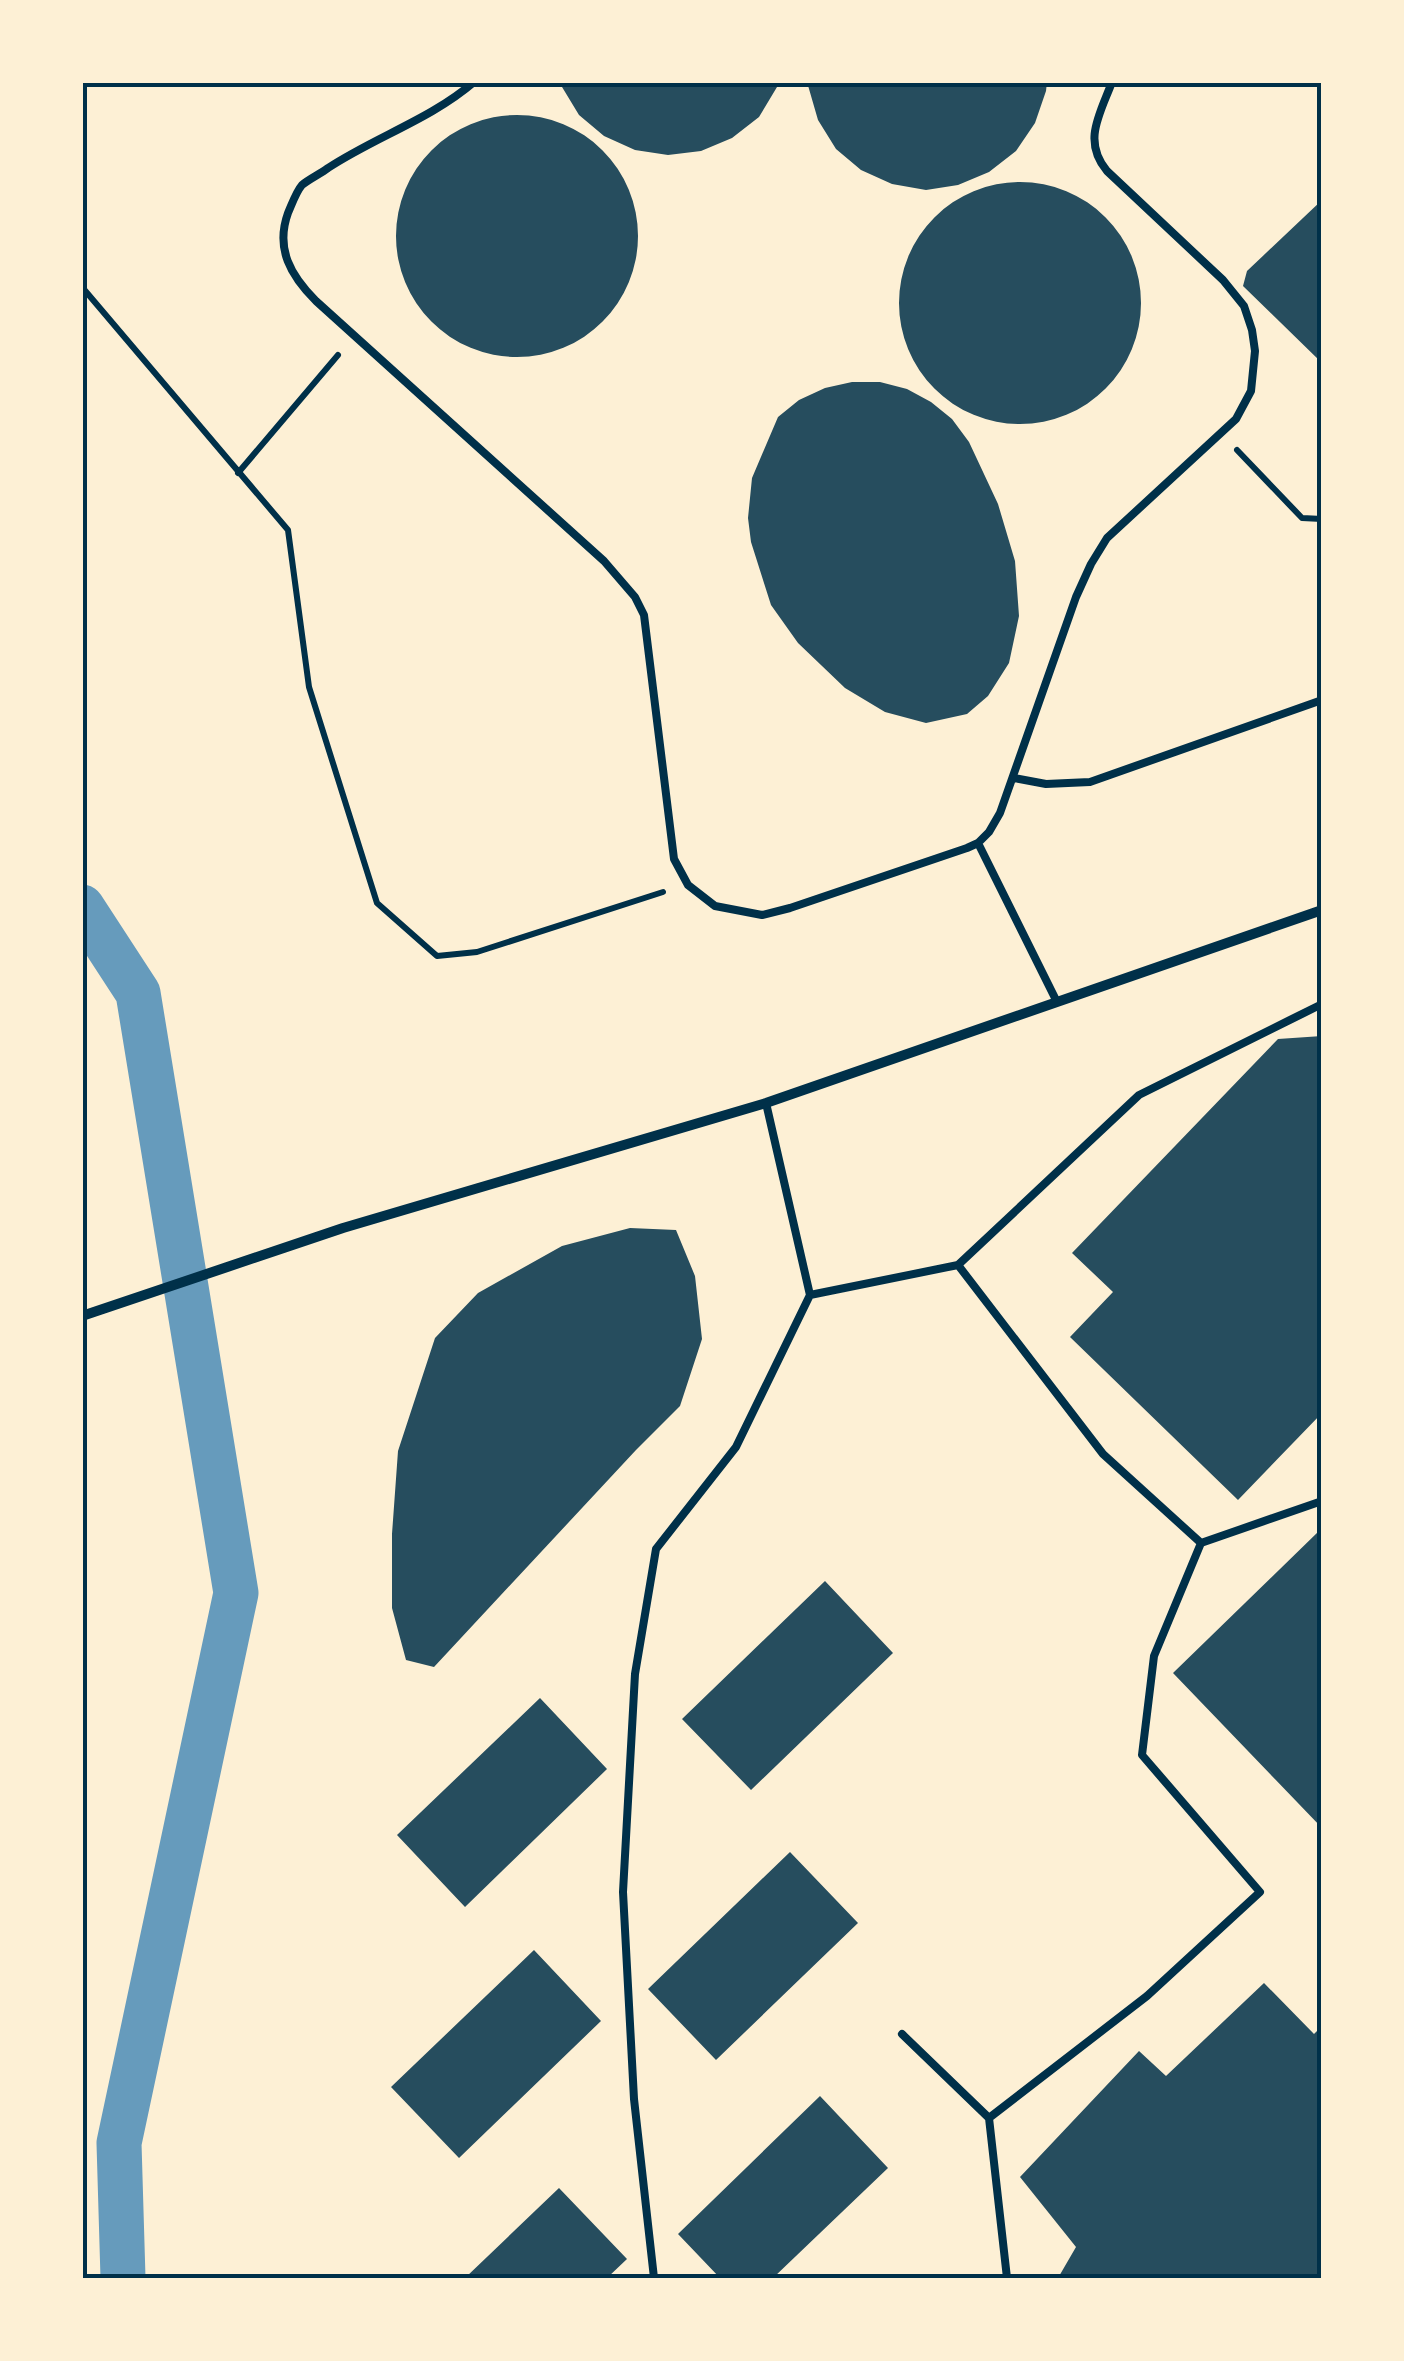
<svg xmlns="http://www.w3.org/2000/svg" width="1404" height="2361" viewBox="0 0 1404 2361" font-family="Signika,sans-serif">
<rect width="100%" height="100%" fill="#fdf0d5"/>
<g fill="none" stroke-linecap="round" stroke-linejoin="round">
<!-- canal -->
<path stroke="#669bbc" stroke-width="45" d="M82,907L138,993L236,1593L119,2143L123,2278"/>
</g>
<!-- building -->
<path fill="#264d5e" d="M559,82H780L759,117L732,138L701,151L668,155L635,150L604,136L579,115Z
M807,82H1047L1046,91L1035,123L1016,151L989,172L958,185L926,190L892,184L861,170L836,149L818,120Z
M396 236a121 121 0 1 1 242 0a121 121 0 1 1-242 0Z
M899 303a121 121 0 1 1 242 0a121 121 0 1 1-242 0Z
M1322,200V363L1243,286L1247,271Z
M852,382H880L907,389L931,402L952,419L969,442L998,504L1015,561L1019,616L1009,663L988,696L967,714L926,723L885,712L845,688L798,643L771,605L751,542L748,518L752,478L778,417L799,400L825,388Z
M1322,1036V1413L1238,1500L1070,1337L1113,1292L1072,1253L1278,1039Z
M630,1228L676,1230L695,1276L702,1339L680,1406L636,1450L434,1667L406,1660L392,1608V1534L398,1451L435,1338L478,1293L562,1246Z
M1319,1531L1322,1533V1828L1173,1673Z
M825,1581L893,1653L751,1790L682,1719Z
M540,1698L607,1769L465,1907L397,1835Z
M790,1852L858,1923L716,2060L648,1989Z
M534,1950L601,2021L459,2158L391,2087Z
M1264,1983L1314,2034L1322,2026V2278H1058L1076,2247L1020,2177L1139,2051L1166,2076Z
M820,2096L888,2168L773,2278H720L678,2234Z
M559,2188L627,2259L607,2278H465Z"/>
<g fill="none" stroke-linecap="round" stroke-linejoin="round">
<!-- path -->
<path stroke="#003049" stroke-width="6" d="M82,287L288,530L309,687L377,903L437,956L477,952L663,892
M1237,450L1302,518L1322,519
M238,473L338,355"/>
<!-- service -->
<path stroke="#003049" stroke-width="8" d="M474,82C431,119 375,137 328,168C320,174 309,179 302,185C296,192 292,204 288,213C275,249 291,276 316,301L604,561L635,597L644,615L674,859L688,885L715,906L762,915L790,908L967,848L978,843L989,832L1000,813L1076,597L1091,564L1107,538L1236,419L1251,391L1255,351L1252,330L1244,306L1223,280L1107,171C1082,141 1100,114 1112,82
M1014,778L1046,784L1090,782L1322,700
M978,843L1057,1002
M958,1265L1139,1095L1322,1004
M810,1295L958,1265L1103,1454L1201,1543L1154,1656L1142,1755L1260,1892L1147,1996L989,2118L1007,2278
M1201,1543L1322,1501
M902,2034L989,2118
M654,2278L634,2099L623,1892L635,1674L656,1549L736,1447L810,1295L766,1103"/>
<!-- minor -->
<path stroke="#003049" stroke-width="10" d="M82,1316L343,1228L766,1103L1322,910"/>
</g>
<!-- border -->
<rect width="1404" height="2361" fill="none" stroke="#fdf0d5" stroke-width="170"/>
<rect x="85" y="85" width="1234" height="2191" fill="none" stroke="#003049" stroke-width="4"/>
</svg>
